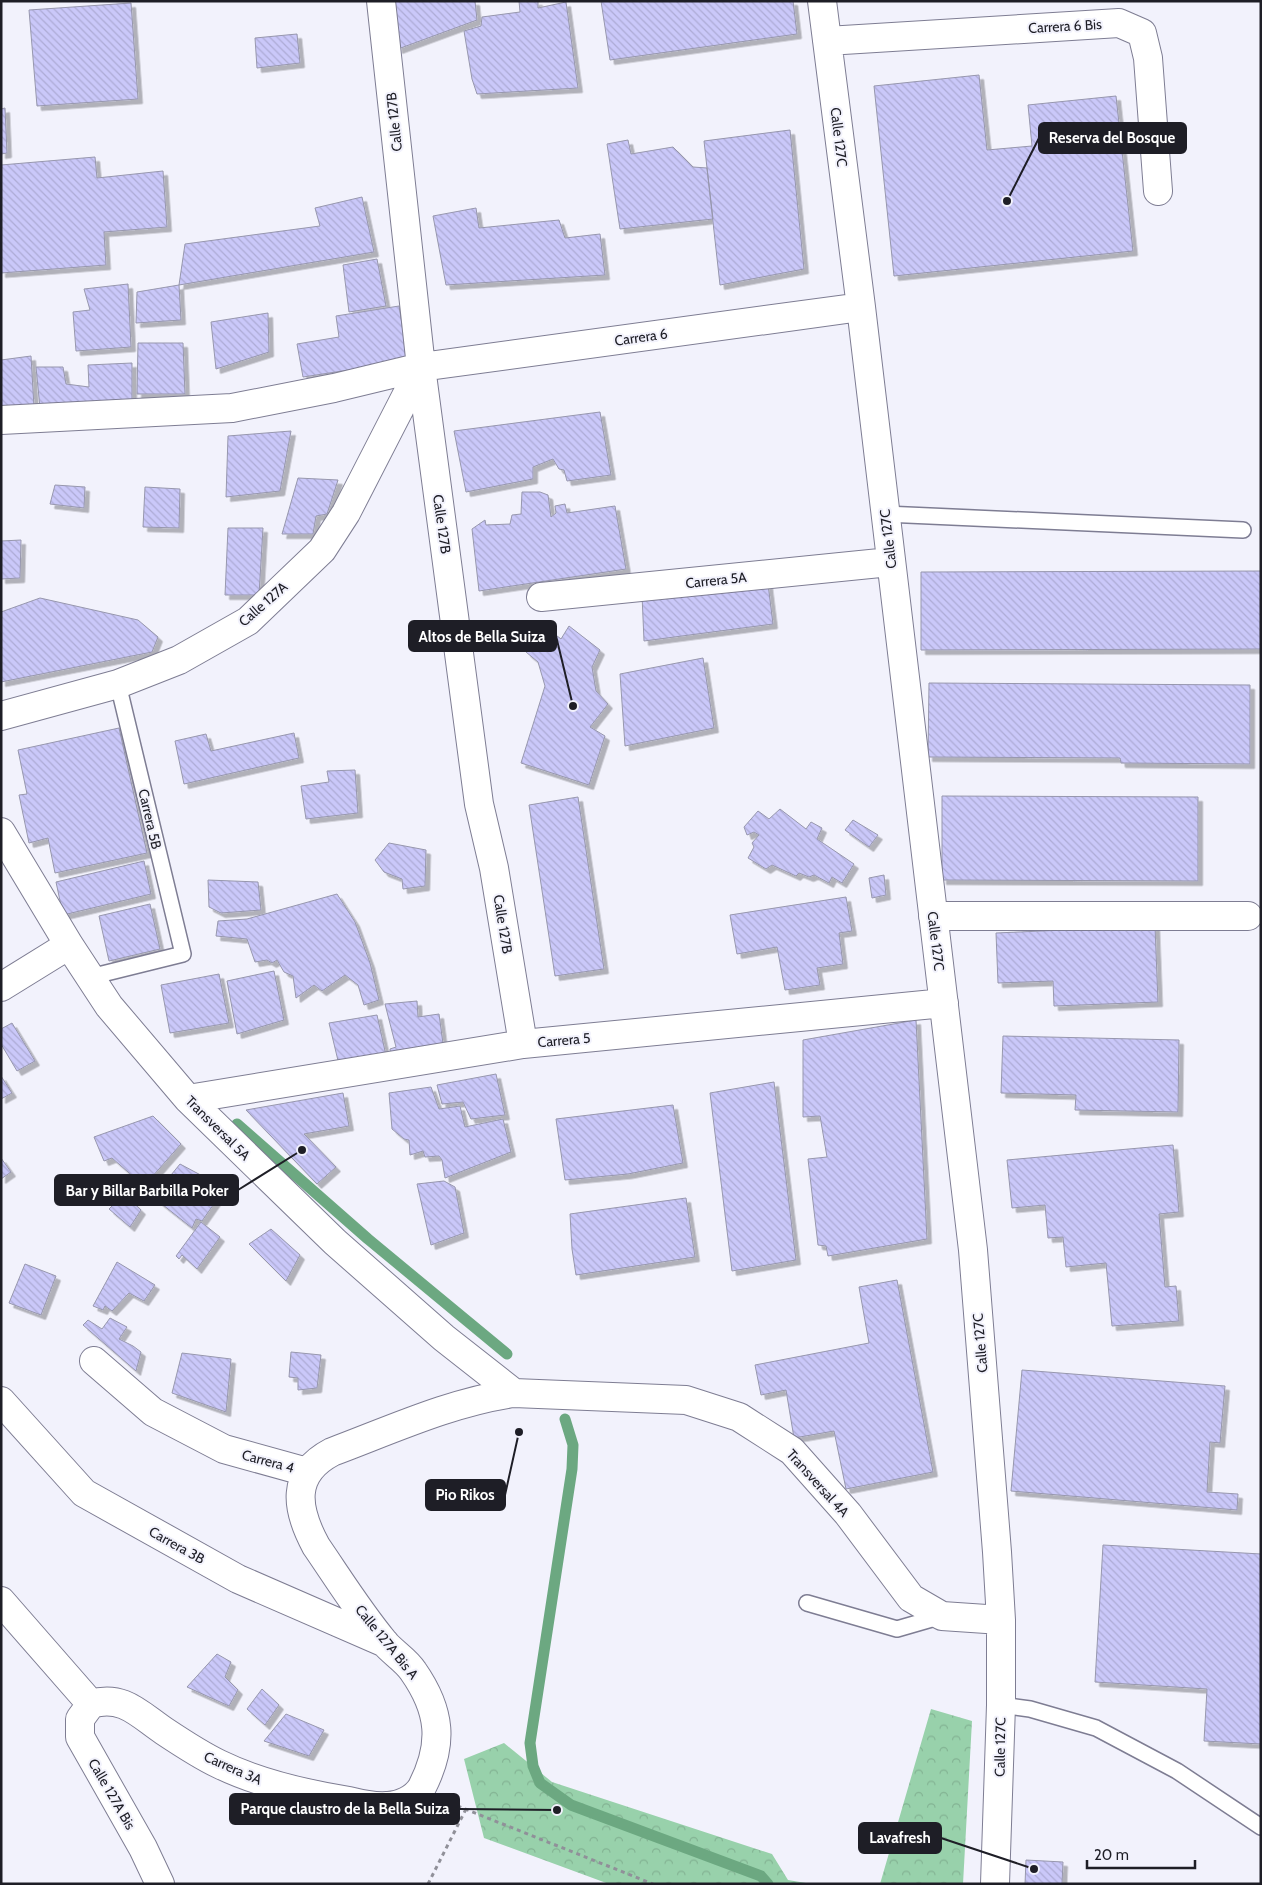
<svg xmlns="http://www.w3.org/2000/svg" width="1262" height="1885" viewBox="0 0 1262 1885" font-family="Cabin,sans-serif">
<defs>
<pattern id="park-crowns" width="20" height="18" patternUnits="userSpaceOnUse" patternTransform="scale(1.25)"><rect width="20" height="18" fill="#98d1ab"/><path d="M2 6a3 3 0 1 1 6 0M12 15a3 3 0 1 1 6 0" fill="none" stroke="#83b393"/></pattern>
<pattern id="building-back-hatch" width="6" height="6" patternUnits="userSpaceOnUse" patternTransform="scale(1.25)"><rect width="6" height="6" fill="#cac8f9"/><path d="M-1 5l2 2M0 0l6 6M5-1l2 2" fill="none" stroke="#adabd5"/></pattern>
<filter id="shadow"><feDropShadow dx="4.5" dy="4.5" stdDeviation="0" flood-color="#0004"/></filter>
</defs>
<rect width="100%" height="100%" fill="#f2f2fc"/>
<!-- park -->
<path fill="url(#park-crowns)" d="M931,1709L972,1721L963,1884H880Z
M504,1743L552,1782L772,1854L788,1880L812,1884H609L484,1838L464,1759Z"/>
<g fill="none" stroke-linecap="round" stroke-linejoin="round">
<!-- stream -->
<path stroke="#6ca881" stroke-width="11" d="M237,1124L368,1239L507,1354
M565,1419L573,1445L572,1469L530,1743L533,1766L540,1783L571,1805L761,1876L768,1884"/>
</g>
<!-- building -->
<path fill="url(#building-back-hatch)" stroke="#9797ad" filter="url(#shadow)" d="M394,1H475L477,20L398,49Z
M519,1H538V8L566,2L578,88L477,94L472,79L464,31L481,26L482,17L520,12Z
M601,1H793L797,34L610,60Z
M131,3L138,99L37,106L29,10Z
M297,34L300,63L257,68L255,38Z
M979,75L987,150L1032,146L1028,105L1116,96L1133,251L894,276L874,86Z
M5,108L7,153L1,154V109Z
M790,130L804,269L720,285L704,141Z
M628,140L631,154L673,147L693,167L707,168L713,219L620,229L607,144Z
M95,157L97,178L163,171L167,227L104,232L106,265L1,273V165Z
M362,197L374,252L179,285L185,244L320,226L315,208Z
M476,208L479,228L559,220L565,238L600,234L605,275L446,285L433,216Z
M377,259L386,306L349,312L343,265Z
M128,284L131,347L76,351L73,312L90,310L84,289Z
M179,285L181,320L136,323L137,292Z
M399,306L408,361L303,377L297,344L339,337L336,316Z
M268,313L269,352L216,369L211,322Z
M138,343H183L185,394H137Z
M31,356L34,407L1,410V360Z
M132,363V405L40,408L36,367H63L66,384L89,387L88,365Z
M600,412L611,475L567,481L564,470L559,469L553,459L533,467V479L466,492L454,431Z
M291,431L280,491L226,497L228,436Z
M298,478L338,480L327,514L316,516L313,534H282Z
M55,485L85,487L84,508L50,504Z
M145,487L180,489L179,528L143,527Z
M522,492H540L548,495L551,517L556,513L555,506L565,504L567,513L615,506L626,569L479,591L472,529L485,520L486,525L510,524L512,515L521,514Z
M228,528H263L259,595H225Z
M21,540L20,578L1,579V541Z
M1261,571V649L921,650V572Z
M768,584L773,624L644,641L642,595Z
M40,598L138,620L158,637L152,652L1,682V612Z
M543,625L561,639L569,626L600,650L592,667L596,691L608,704L590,727L605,736L589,785L521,763L545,686L538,662L526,652Z
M703,658L714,728L625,746L620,674Z
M929,683L1250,685V764L1121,763L1120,758L928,757Z
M119,728L147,853L55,873L48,838L29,843L19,795L27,794L18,750Z
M294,733L299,758L184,784L175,741L206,734L211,751Z
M355,770L358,813L306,819L301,786L329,782L327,771Z
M942,796L1198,797V881L942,880Z
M578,797L604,969L555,976L529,805Z
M780,809L806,829L811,822L822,828L817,839L854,864L842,883L832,877L829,883L814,875L809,877L799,873L796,876L772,865L766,869L748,858L754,847L752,843L759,835L754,832L747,835L744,827L758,811L769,819Z
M853,820L878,835L869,847L845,830Z
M389,843L426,850L425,886L403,889L402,879L384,872L375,860Z
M144,861L151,894L63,915L56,882Z
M884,875L886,895L872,898L869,878Z
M208,880L258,882L261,910L221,913L209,907Z
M337,894L355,922L370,963L379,1000L364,1005L358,985L345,975L322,991L314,985L296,998L293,976L284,972L277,960L272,963L267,960L255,962L247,939L216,936L218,921L247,919Z
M846,897L852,931L839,933L843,964L817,968L820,985L785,990L777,947L737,954L730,915Z
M150,904L160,949L109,961L99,916Z
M1155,926L1158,1002L1054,1006L1053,981L998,983L996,933Z
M274,971L284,1020L237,1034L227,981Z
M219,974L229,1023L170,1033L161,985Z
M417,1001L418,1017L439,1014L444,1051L391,1059L390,1049L396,1047L385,1004Z
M377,1015L387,1060L340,1069L329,1023Z
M916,1020L927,1239L828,1256L826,1246L818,1245L808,1159L827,1157L820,1116L803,1117V1040Z
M12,1023L35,1061L17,1071L1,1044V1029Z
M1003,1036L1179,1040L1178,1112L1075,1110L1076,1095L1001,1093Z
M496,1074L505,1115L471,1119L463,1102L442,1104L437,1085Z
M1,1076L12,1093L1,1099Z
M774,1082L796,1260L732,1271L710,1093Z
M431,1087L439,1109L460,1106L465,1127L503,1119L511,1152L445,1178L442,1160L439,1156L425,1157L423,1151L410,1155L409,1140L404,1139L392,1129L389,1093Z
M343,1093L349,1126L304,1134L336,1167L317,1184L246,1110Z
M673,1105L683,1163L628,1174L565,1180L556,1119Z
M153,1116L181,1144L144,1186L112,1158L104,1161L94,1137Z
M1173,1145L1179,1212L1159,1214L1165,1287L1176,1286L1179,1321L1112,1326L1106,1263L1066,1267L1063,1237L1048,1238L1045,1205L1012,1208L1007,1160Z
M1,1158L11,1172L1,1179Z
M180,1164L225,1188L202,1221L196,1219L192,1228L153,1197Z
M444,1181L455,1187L464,1233L431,1245L417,1184Z
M124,1194L141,1210L130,1227L109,1209Z
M686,1198L695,1257L576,1275L572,1249L570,1214Z
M201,1222L220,1237L197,1269L182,1255L179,1259L176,1256Z
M271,1229L300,1255L286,1281L249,1244Z
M117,1262L155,1285L144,1301L129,1293L112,1311L105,1306L103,1310L93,1306Z
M25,1264L56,1276L41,1315L9,1303Z
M897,1280L933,1472L846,1489L834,1431L794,1438L786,1390L761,1395L755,1365L869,1343L859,1287Z
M110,1318L127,1327L119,1339L133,1346L141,1352L136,1371L83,1325L88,1320L102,1329Z
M291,1352L321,1355L317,1388L298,1390V1378L289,1377Z
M182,1353L231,1359L226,1412L172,1393Z
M1022,1370L1225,1386L1220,1443L1210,1442L1207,1492L1238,1494L1237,1510L1011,1491Z
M1103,1545L1261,1554V1744L1204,1741L1207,1689L1095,1682Z
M217,1654L231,1662L225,1677L238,1690L229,1706L187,1687Z
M262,1689L279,1705L265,1725L247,1709Z
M286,1714L324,1730L309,1756L264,1741Z
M1026,1860L1063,1862L1062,1884H1025Z"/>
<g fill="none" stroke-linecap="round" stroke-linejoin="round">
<defs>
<path id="service" d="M885,514L1243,530
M90,977L183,954L118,684
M807,1603L897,1629L942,1616
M1001,1705L1030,1709L1096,1728L1177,1771L1261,1827"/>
<path id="minor" d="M381,1L421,367L479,804L494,868L523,1044
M822,1L861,307L973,1250L997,1552L1001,1620V1705L995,1884
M827,41L1119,23L1142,33L1148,58L1158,191
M1,420L232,408L334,388L421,367L861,307
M541,597L890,562
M1,716L118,684L179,660L248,621L322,550L346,513L421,367
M1,832L69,945L109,1006L188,1099L335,1242L444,1338L514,1393
M933,916H1248
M1,987L69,945
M188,1099L523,1044L944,1003
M94,1361L153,1412L224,1449L307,1472
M1,1401L84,1493L238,1579L385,1643
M1,1601L91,1704
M91,1704C123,1694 140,1715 164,1731C182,1743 200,1755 219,1764C260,1784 305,1794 349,1801C361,1804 375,1807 387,1806C399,1806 415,1799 422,1787C444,1744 441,1711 413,1671C406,1660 392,1652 384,1642C359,1612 338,1578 316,1546C296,1509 290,1474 332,1452C391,1430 451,1402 514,1393L686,1400L739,1417L792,1451L848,1514L911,1598L942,1616L1001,1620
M91,1704L80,1719V1737L143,1848L160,1884"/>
</defs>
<!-- service casing -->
<use href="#service" stroke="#7e7d93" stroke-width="18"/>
<!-- minor casing -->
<use href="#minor" stroke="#7e7d93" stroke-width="30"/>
<!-- path -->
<path stroke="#909099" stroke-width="3" stroke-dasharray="4 4" stroke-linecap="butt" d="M450,1803L653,1884
M428,1884L466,1809"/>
<!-- service -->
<use href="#service" stroke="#fff" stroke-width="15"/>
<!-- minor -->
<use href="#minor" stroke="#fff" stroke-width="28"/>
</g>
<g text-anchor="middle" stroke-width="4" stroke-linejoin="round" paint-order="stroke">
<!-- street labels -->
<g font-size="14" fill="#1e1e26" stroke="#f2f2fc">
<text transform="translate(1065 26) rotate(-3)" y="5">Carrera 6 Bis</text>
<text transform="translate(394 122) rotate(-96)" y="5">Calle 127B</text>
<text transform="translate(839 137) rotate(83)" y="5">Calle 127C</text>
<text transform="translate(641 337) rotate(-8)" y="5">Carrera 6</text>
<text transform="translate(442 524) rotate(82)" y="5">Calle 127B</text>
<text transform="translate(888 539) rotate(-97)" y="5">Calle 127C</text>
<text transform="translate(716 580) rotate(-6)" y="5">Carrera 5A</text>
<text transform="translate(263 604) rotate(-41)" y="5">Calle 127A</text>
<text transform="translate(150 819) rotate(77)" y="5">Carrera 5B</text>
<text transform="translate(503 924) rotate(81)" y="5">Calle 127B</text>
<text transform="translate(936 941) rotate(83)" y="5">Calle 127C</text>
<text transform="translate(564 1040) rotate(-5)" y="5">Carrera 5</text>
<text transform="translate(218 1128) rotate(45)" y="5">Transversal 5A</text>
<text transform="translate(980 1343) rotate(-95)" y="5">Calle 127C</text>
<text transform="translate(268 1461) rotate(15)" y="5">Carrera 4</text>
<text transform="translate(818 1483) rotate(48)" y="5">Transversal 4A</text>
<text transform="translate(177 1545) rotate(29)" y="5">Carrera 3B</text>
<text transform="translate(387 1642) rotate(51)" y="5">Calle 127A Bis A</text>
<text transform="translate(1000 1747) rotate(-89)" y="5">Calle 127C</text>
<text transform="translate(233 1768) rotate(24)" y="5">Carrera 3A</text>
<text transform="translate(112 1794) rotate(60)" y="5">Calle 127A Bis</text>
</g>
</g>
<!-- callouts -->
<path fill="none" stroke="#1e1e26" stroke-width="2" d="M1007 201L1039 138M573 706L556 636M302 1150L238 1190M519 1432L505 1495M557 1810L459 1809M1034 1869L941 1838"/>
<g fill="#1e1e26" stroke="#f2f2fc" stroke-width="2">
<circle cx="1007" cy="201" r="5"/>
<circle cx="573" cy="706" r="5"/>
<circle cx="302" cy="1150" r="5"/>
<circle cx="519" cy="1432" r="5"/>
<circle cx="557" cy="1810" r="5"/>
<circle cx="1034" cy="1869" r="5"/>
</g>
<g fill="#1e1e26" stroke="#1e1e26" stroke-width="2">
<rect x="1039" y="123" width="147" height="30" rx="5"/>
<rect x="409" y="621" width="147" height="30" rx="5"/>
<rect x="55" y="1175" width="183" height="30" rx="5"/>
<rect x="426" y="1480" width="79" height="30" rx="5"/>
<rect x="230" y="1794" width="229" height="30" rx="5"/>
<rect x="859" y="1823" width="82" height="30" rx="5"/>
</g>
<g font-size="15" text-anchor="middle" font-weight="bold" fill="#fff">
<text x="1112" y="143">Reserva del Bosque</text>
<text x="482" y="642">Altos de Bella Suiza</text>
<text x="147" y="1196">Bar y Billar Barbilla Poker</text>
<text x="465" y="1500">Pio Rikos</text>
<text x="345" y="1814">Parque claustro de la Bella Suiza</text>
<text x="900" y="1843">Lavafresh</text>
</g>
<!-- border -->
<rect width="1262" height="1885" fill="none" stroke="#1e1e26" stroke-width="5"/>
<!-- scale -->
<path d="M1087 1860v8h108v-8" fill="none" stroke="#1e1e26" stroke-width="2.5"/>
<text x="1094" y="1860" font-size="15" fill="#1e1e26" stroke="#f2f2fc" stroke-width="4" paint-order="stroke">20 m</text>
</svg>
